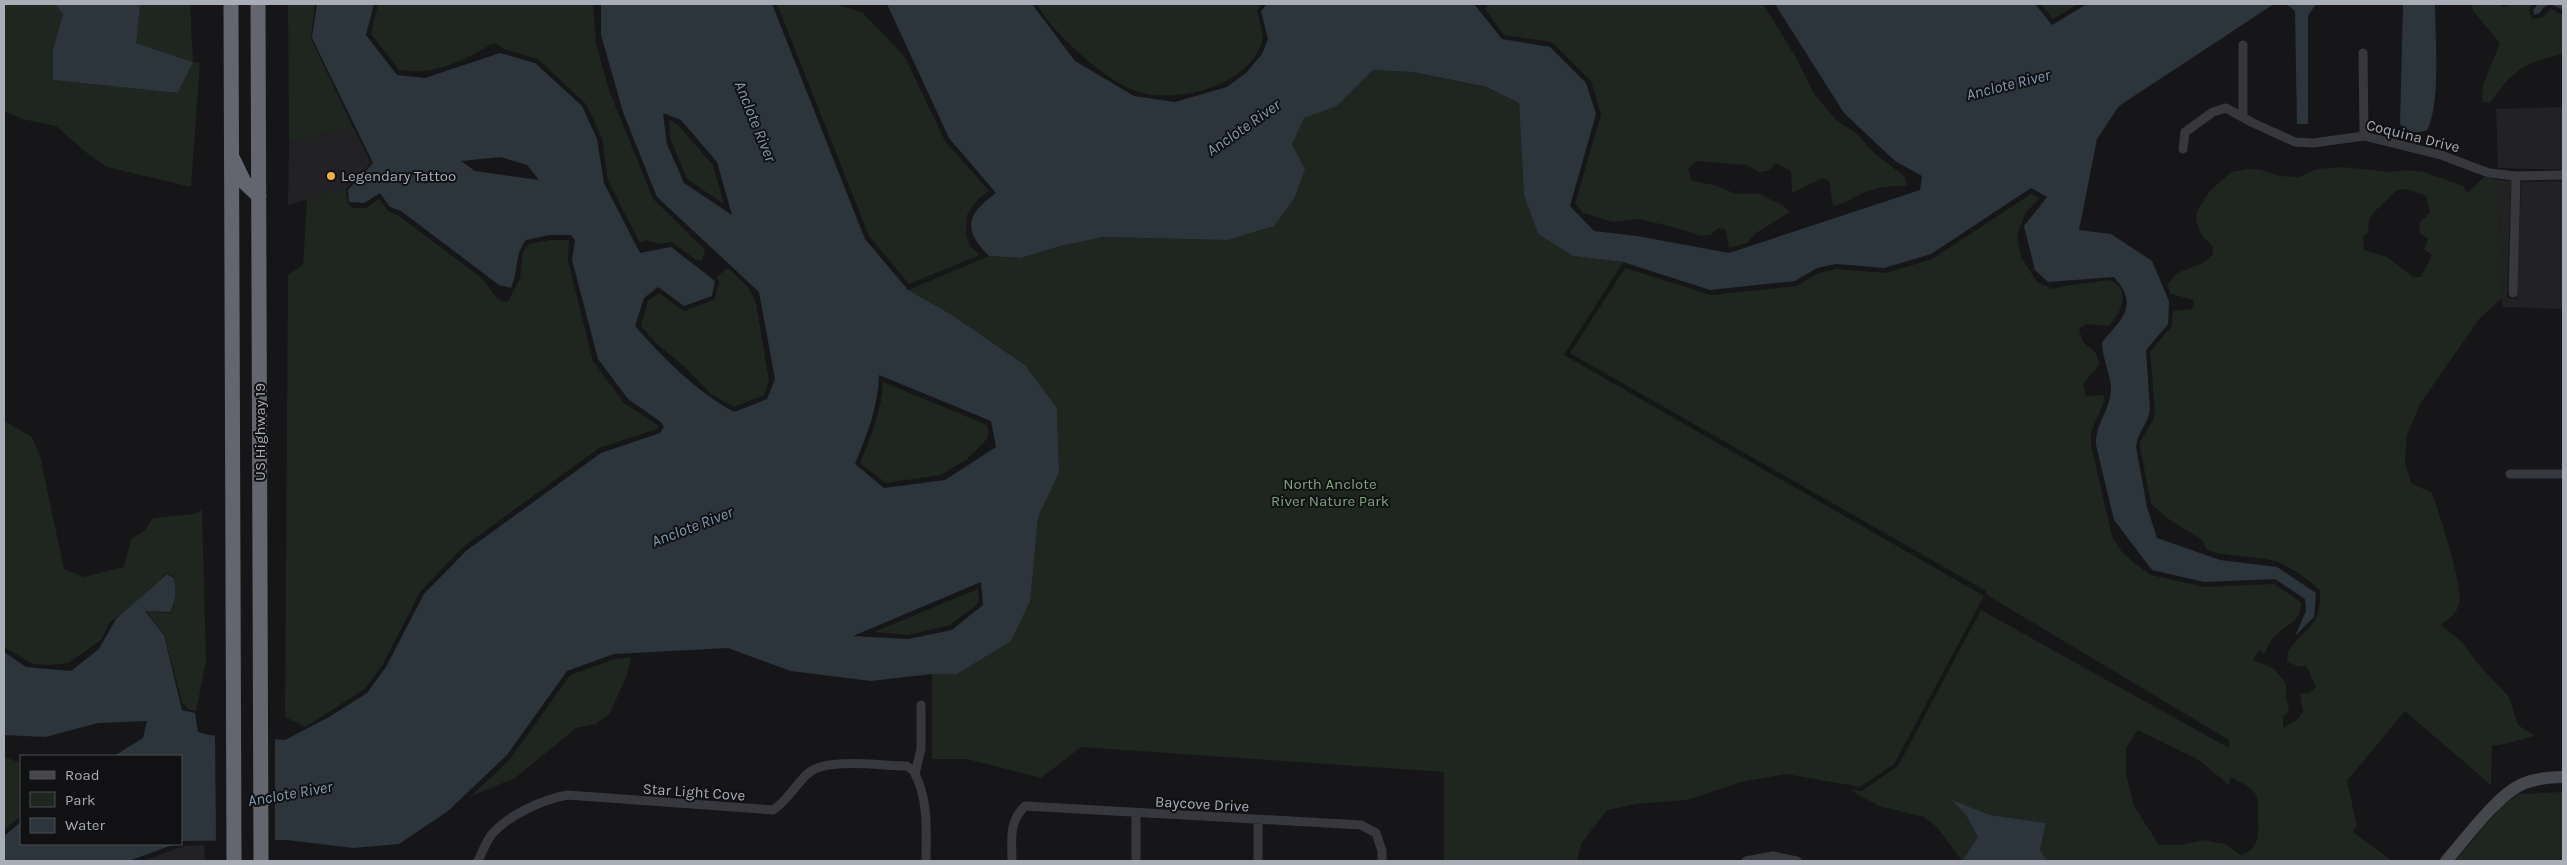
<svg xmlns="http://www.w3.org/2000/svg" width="2567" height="865" viewBox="0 0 2567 865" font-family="Karla,sans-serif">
<rect width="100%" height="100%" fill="#161618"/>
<!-- built -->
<path fill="#222225" d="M2563,107V170L2498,168L2496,109Z
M353,127L371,163L346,189L288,205L289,143Z
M2498,180L2511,181L2507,298L2517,299L2521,182L2563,181V309L2502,307Z
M204,845L205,861H143L184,846Z"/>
<!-- green -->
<path fill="#1e261f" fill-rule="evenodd" d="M4,4H54L63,14L53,49L54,80L178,93L193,62L135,43L140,4H190L193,62L200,63L191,187L107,167L88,154L56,126L22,119L4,111Z
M288,4H315L311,39L353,127L289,143Z
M378,4H593L596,44L609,90L653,199L705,250L702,261L696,260L672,242L658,244L646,240L640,243L608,181L602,138L586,104L538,59L507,50L494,43C461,61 438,75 399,70L371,34Z
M777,4H834L862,12L905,57L945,141L989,191L978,199L967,215L966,235L970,246L980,255L909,284L869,236Z
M1037,4H1261L1257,11C1259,20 1264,33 1262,41C1250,86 1175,105 1136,91C1106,81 1051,32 1037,4Z
M1489,4H1763L1794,54L1814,94L1836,120L1856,133L1873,152L1905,177L1907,186C1894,185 1875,188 1863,193C1852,198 1845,204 1833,206L1829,181L1823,178L1792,193L1791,171L1776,163L1770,170L1760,172L1746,165L1697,161L1688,169L1692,181L1714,185L1736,194H1759L1782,205L1790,212L1756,233L1747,243L1729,248L1726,230L1718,228L1710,235L1700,236L1688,231L1640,219L1613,222L1583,213L1575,204L1601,114L1591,81L1552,42L1504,35L1485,9Z
M2041,4H2078L2053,19Z
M2472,4H2500L2503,7L2513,4H2532L2529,10L2532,19L2542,18L2551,9L2563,15V53C2556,57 2548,57 2540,60C2514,69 2506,81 2490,103L2482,102L2483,85L2500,43L2473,11Z
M1373,70L1413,72L1488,88L1519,103L1524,195L1538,234L1573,256L1623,262L1564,355L1984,596L1894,764L1860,787L1786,774L1741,782L1687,800L1636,804L1607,810L1581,844L1577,861H1444V772L1081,747L1041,778L967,759H932V674H957L1034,546L1038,517L1059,473L1057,408L1025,365L952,315L908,290L989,256L1020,258L1061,246L1103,237L1228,240L1292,145L1304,117L1337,106Z
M669,120L678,125L713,165L724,204L687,179L670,138Z
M2342,167L2389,172L2408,170L2424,172L2463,186L2467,193L2484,177L2498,180L2502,298L2479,319L2420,404L2407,435L2405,463L2411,483L2432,493C2439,514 2464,586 2459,604C2457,613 2449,620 2442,623L2443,627L2462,642L2479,665L2509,697L2518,725L2535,736L2500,745H2492L2491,785L2405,711L2347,781L2357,826L2353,832L2392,861H2047L2040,850L2046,823L1990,815L1954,801L1966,815L1979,837L1962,861L1937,827L1924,817L1879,806L1850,790L1862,791L1898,766L1981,610L2229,748V740L1987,595L1986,591L1570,353L1625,268L1711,295L1796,286L1819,273L1836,269L1886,273L1932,259L2031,194L2040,198L2026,212L2017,234L2021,257L2037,282L2052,289L2064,286L2109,280C2133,289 2120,314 2109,326L2086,324L2079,329L2083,342L2095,352L2100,363C2095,372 2088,376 2083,385L2086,396L2103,395L2105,400L2091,432V445L2112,536L2121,551L2134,563L2151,575L2204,587L2274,584L2301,602C2303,628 2273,624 2265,654L2259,650L2253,660L2273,668L2286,683V697L2289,711L2283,716V728L2297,720L2303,712L2300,694L2309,693L2316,687L2306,665L2298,667L2287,661L2288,651C2308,625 2321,627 2320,590C2308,579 2293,568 2278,562C2258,555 2230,558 2207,550L2202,540L2167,518L2151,504L2140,447V442L2153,420L2155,411L2150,352L2172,326L2173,311L2192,309L2194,300L2171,294L2167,285L2177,273L2203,263L2213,254V247L2202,235L2196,222L2197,211L2209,192L2231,172L2248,169L2261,170L2280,176L2299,177L2317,169ZM2408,189L2426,196L2430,212C2424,223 2418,214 2420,233L2428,239L2424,249L2432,255L2421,277H2413L2387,257L2364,250L2363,237L2368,232L2369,221L2373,213L2397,190ZM2138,730L2199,760L2229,785L2231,777C2238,781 2249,786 2254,792C2260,799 2258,807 2258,815C2258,833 2262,847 2241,855L2225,844L2203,840L2179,845H2159L2134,806L2126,774V748Z
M346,189L348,204L353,208H366L379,199L388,211L399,216L484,280L496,298L507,303L520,278L523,252L529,244L550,240H569L568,261L593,361L624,403L659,426L657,429L599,448L463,547L420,592L383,664L365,689L305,727L285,717L288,275L303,265L307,199Z
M728,268L748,287L756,303L769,381L764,395L734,407L711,394L686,368L656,343L641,326L648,301L659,293L684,311L714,300L719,282L717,276Z
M883,382L987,425L989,433L986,440L967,459L941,475L886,483L860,463C871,436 882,410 883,382Z
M6,422L32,437L40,456L64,569L84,577L124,567L131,539L145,530L153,518L194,514L202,510L206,661L196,711L188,709L182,702L164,634L146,611L170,613L174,607L175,577L167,573L126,611L110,622L101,640L68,663L53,665L33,664L4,647V424Z
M978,589L979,601L975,606L950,625L908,635L874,632Z
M631,657L626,678L609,714L596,724L576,728L515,778L470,797L510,759L570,675L615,659Z
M4,757L21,763V816L4,830Z
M2563,792V861H2455L2500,807L2518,794Z"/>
<!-- water -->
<path fill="#2c353c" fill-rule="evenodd" d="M54,4H140L136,43L193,62L178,93L53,80V49L63,14Z
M317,4H374L366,35L397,75L425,78L500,53L535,63L582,106L597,139L604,183L640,253L671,247L715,281L712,296L684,306L658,287L644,298L635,326C664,359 696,391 734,412L767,399L775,379L759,292L657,197L623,112L601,35V4H772L865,239L908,290L952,315L1025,365L1057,408L1059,473L1038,517L1030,601L1011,641L957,674H932L871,681L791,671L728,648L614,654L567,671L507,755L448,811L399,844L353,848L287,840L181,841V756H114L143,738L147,721L98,723L45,737L4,735V652L26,667L71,671L99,649L116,619L167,574L174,578C176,589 176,603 170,612L145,611L164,635L182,710L195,713L198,732L209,735L285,740L329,717L367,693L386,667L424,594L466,551L601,453L660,433L664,427L661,422L628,399L598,359L572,260L575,240L571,235H549L526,240C514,256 519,269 511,288L499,285L401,211L390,207L380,193L364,203L349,202L348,190L373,163L312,38ZM663,113L681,120L717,162L732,215L684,183L667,144ZM501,157L527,165L539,180L475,171L461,161ZM879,375L991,421L996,447L945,480L884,488L855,464C867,435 878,407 879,375ZM981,582L983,605L952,630L908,639L853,636Z
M887,4H1032L1075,61L1134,96L1175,102L1227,87L1246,73L1262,54L1268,39L1261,11L1267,4H1474L1502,39L1550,47L1586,83L1596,114L1570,206L1594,231L1637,236L1729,253L1920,190L1922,176L1895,161L1844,113L1775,4H2035L2052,25L2087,4H2274L2119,106L2097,139L2079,230L2111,234L2152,261L2169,301L2168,324L2146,350L2150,410C2148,424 2137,433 2136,447L2147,507L2157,538L2220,560L2277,567L2316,593L2314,617L2295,636L2306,611L2305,599L2275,579L2204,582L2152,570L2114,520L2096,445C2095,424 2111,409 2111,388C2110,372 2102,358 2102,342C2123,318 2139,305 2114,277L2048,282L2035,270L2024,226L2047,197L2031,188L1931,254L1884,268L1836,264L1817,268L1795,281L1710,290L1623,262L1573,256L1538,234L1524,195L1519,103L1486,87L1413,72L1373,70L1337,106L1304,118L1292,145L1305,169L1295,197L1274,226L1228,240L1103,237L1061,246L1020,258L989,256C961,228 968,213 996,193L949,138Z
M2286,4H2316L2308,16V124H2297L2295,11Z
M2403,4H2435C2435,35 2441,105 2427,130C2416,134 2410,133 2400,124Z
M2538,4H2563V10L2551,4L2544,7L2540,13L2534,15L2533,10Z
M1952,800L1990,815L2046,823L2040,850L2047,861H1962L1978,837L1966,815Z
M21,822V844H175L129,861H4V836Z"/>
<!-- pier -->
<path fill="#161618" d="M215,733L275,737V842L216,843Z"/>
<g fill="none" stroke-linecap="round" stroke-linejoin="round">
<!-- street -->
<path stroke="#37383d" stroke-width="9" d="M2243,45V117
M2363,53L2364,136
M2183,149L2185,132L2213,112L2226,108L2251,122L2295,142L2313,143L2364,136L2441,155L2489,173L2516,176L2563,175
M2513,293L2516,176
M2510,474H2563
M921,705V749L915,774C929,801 926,832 926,861
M1136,814V861
M1258,821V861
M478,861C482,853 486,841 492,834C510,814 542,800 567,795L773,810C789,800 797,781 811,771C830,758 883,766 907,766L915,772
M1012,861C1012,839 1008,823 1025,806L1361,825L1376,833L1382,851V861
M1746,861L1773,856L1797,861"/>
<!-- secondary -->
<path stroke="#45474d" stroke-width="12" d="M2446,861C2465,840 2499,792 2525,783C2538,778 2550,777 2563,777"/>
<!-- highway -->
<path stroke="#63666e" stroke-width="15" d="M231,4L234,861
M258,4L261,861
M233,159L244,182L259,196"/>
</g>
<!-- markers -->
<circle fill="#f2b134" stroke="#111113" stroke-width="2" cx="331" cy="176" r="5"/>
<g text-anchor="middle" stroke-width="4" stroke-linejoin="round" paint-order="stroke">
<!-- street labels -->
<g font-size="15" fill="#a8adb8" stroke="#111113">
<text transform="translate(2413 136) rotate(14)" y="5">Coquina Drive</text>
<text transform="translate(260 432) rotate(-90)" y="5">US Highway 19</text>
<text transform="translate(694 792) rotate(4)" y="5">Star Light Cove</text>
<text transform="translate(1202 804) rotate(3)" y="5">Baycove Drive</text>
</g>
<!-- poi labels -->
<g font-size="15" fill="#a8adb8" stroke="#111113" text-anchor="start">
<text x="341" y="181">Legendary Tattoo</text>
</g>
<!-- park labels -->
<g font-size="15" fill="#7fa381" stroke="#111113">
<text x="1330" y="489">North Anclote<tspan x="1330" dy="17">River Nature Park</tspan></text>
</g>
<!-- water labels -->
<g font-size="16" font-style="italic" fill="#7f9bb3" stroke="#111113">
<text transform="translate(2008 84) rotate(-14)" y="6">Anclote River</text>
<text transform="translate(756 121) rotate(68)" y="6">Anclote River</text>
<text transform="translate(1243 127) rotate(-35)" y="6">Anclote River</text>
<text transform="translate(692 526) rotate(-21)" y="6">Anclote River</text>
<text transform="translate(290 793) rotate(-10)" y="6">Anclote River</text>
</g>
</g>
<!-- border -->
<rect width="2567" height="865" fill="none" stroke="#a8adb8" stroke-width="10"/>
<!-- legend -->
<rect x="20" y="755" width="162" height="90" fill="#111113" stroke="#4d4f55"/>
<rect x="30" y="771" width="25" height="8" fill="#45474d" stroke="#4d4f55"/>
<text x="65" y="780" font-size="15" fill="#a8adb8">Road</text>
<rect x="30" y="792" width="25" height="15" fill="#1e261f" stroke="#4d4f55"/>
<text x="65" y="805" font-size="15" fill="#a8adb8">Park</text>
<rect x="30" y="818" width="25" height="15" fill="#2c353c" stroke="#4d4f55"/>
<text x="65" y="830" font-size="15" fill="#a8adb8">Water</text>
</svg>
